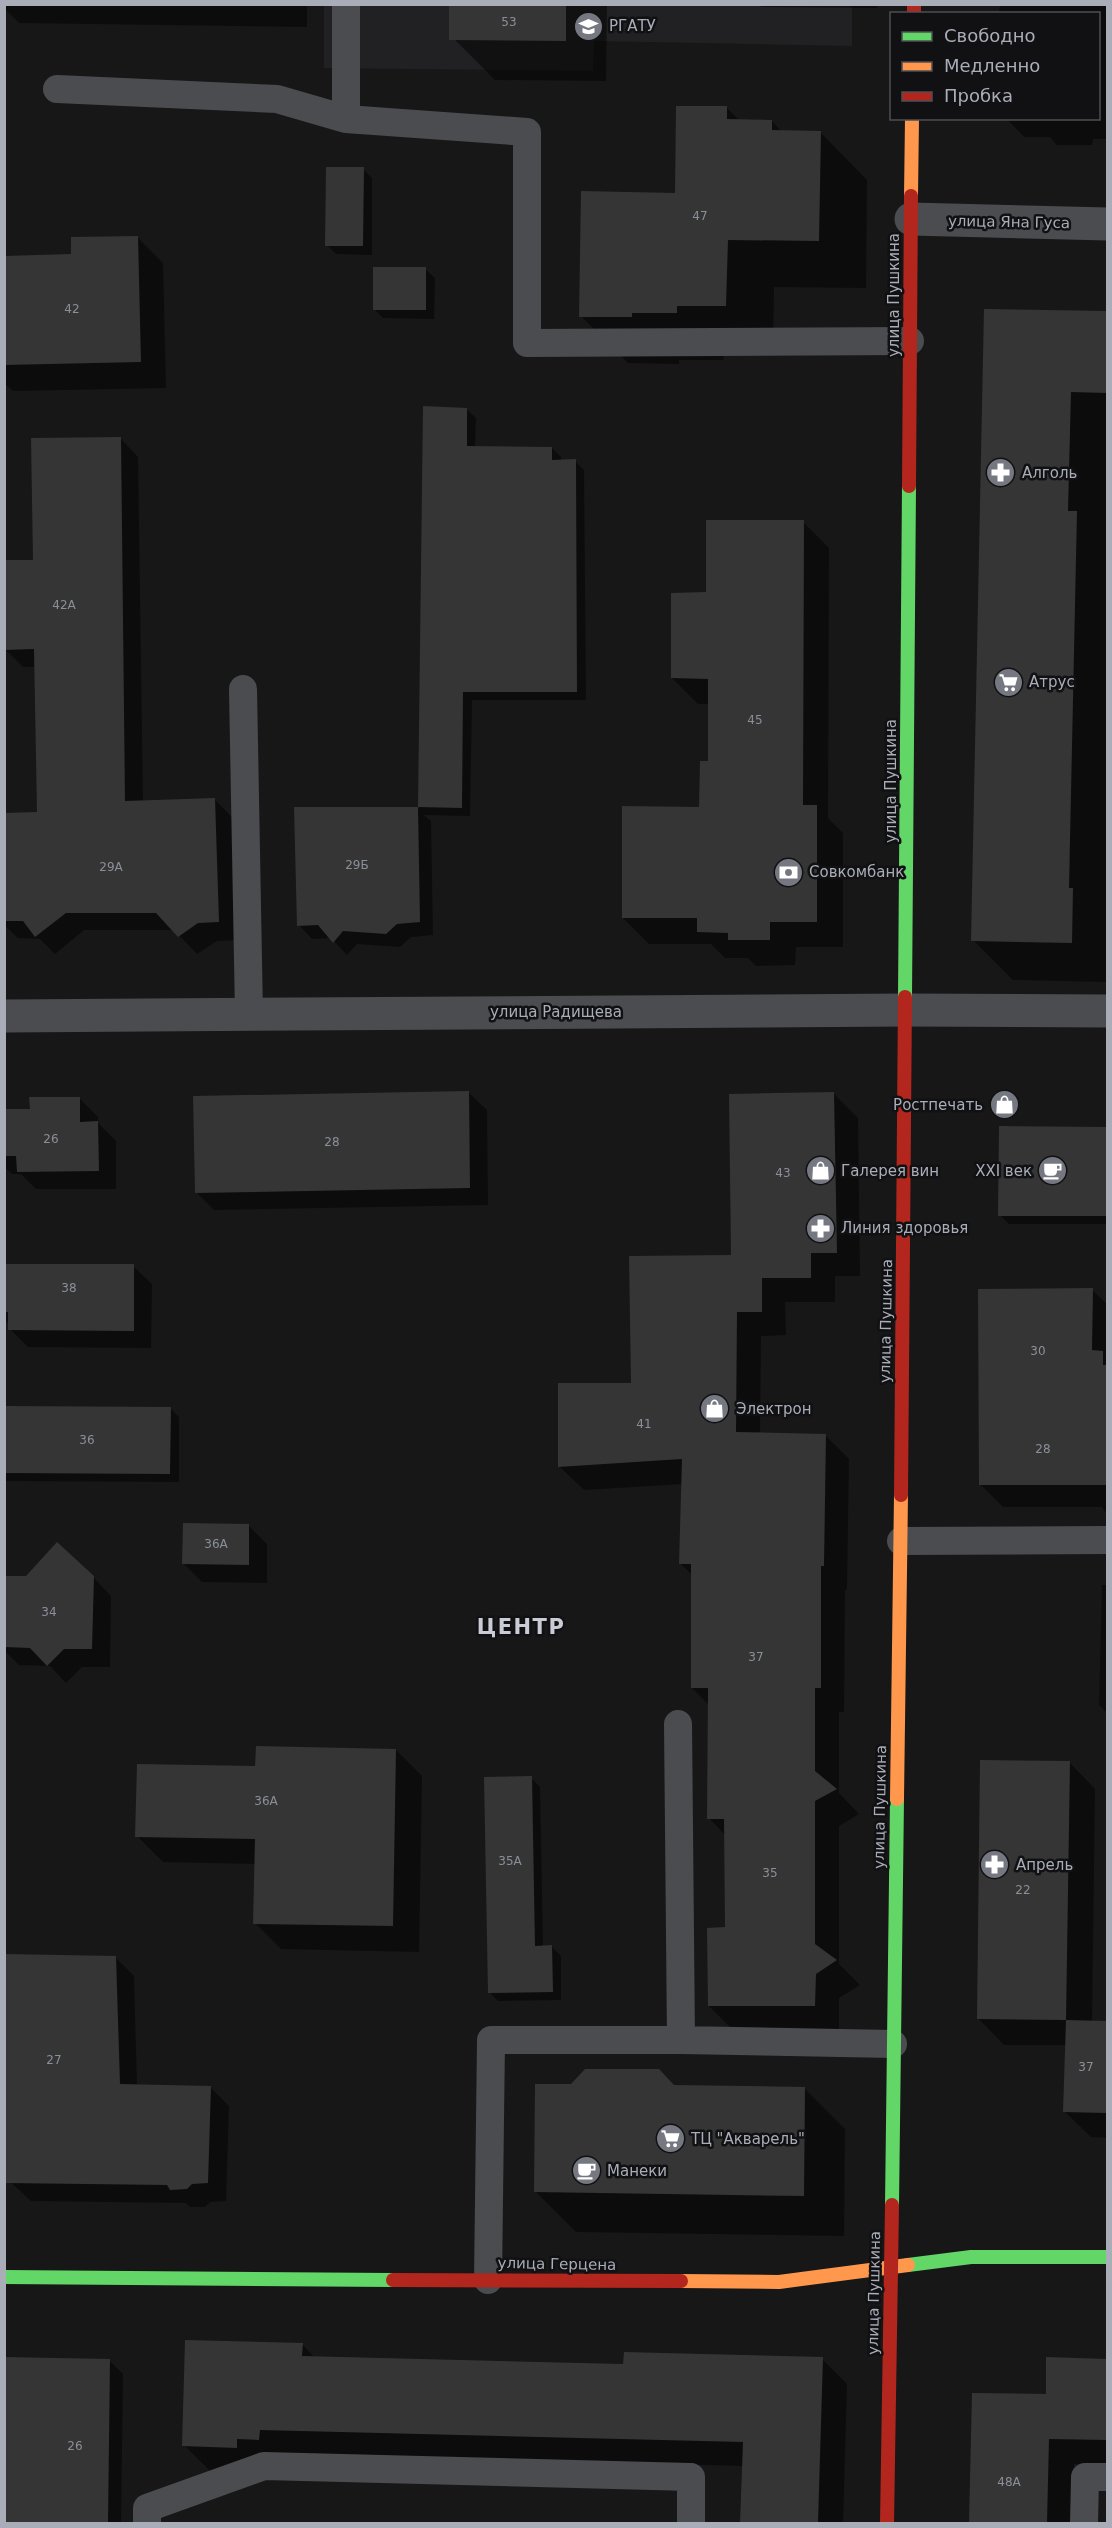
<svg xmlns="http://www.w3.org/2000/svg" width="1112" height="2528" viewBox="0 0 1112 2528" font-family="'DejaVu Sans',sans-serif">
<rect width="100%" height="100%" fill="#171717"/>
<!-- built -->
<path fill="#212123" d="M324,5H852V46L594,41L593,71L324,68Z"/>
<!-- shadow -->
<path fill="#0007" d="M4,4H307V27L19,23L4,8Z
M455,4H607L606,81L495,80L454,39Z
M758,4H877V8L761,7Z
M1000,4H1108V139H1093L1092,145H1057L1050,137H1024L1006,118H1098V14H999Z
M727,108L740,121H772L782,132H820L867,180L866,288L774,287L773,353H724L723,360H679V364L628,363L581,316L677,194Z
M363,169L372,178V255L336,254L327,245Z
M137,237L163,263L166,388L13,391L4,383V257L72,256Z
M425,269L435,278L434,319L383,318L374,309Z
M986,311L1108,313V982L1013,980L973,940Z
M425,408L466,409L476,418L475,448H552L561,457V461H575L584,470L586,700H472L470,816L424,815L431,821L433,935L411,937L400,947L357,944L347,955L331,938L312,939L299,925L296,809L419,808Z
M120,438L138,457L143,802L215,800L233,818L237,940L217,941L197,954L174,930H84L55,954L40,939L18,938L4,925V814L38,813L36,667H23L5,649L34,561Z
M803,522L829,548L828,818L843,833V947H796L795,965L756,966L748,958H725L711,944H649L623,918L701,808L709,762V704H698L672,678L708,594Z
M468,1092L487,1110L488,1205L214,1210L196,1192Z
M834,1094L858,1118L860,1276H835V1302H785L786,1335L761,1336L760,1434L825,1435L849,1459L847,1590H845L844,1712H839V1793L859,1814L839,1826V1964L860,1985L839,1998V2030H733L709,2006L727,1929L725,1835L709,1818V1705L692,1688L693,1576L680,1563L683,1484L584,1490L559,1466L632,1384L733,1256Z
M79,1098L98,1117V1123L116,1141V1189H36L21,1174H12L4,1167V1111L31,1110Z
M1000,1128L1108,1129V1224H1009L1000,1215Z
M4,1266H133L152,1284L151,1348L28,1347L10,1329V1325L4,1319Z
M1092,1290L1108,1305V1516L1102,1507H1003L980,1484Z
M4,1407L170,1408L179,1417V1482L4,1481Z
M249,1526L267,1544V1583L202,1582L184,1564Z
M4,1577H93L111,1596L110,1667H82L66,1683L50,1666L19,1665L4,1650Z
M1102,1585H1108V1714L1099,1705Z
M396,1750L422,1776L419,1952L281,1949L255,1923L256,1864L163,1862L137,1836L257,1768Z
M1069,1762L1095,1789L1092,2022L1108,2023V2138L1091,2137L1064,2111L1067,2045H1004L978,2018Z
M531,1778L540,1787L543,1947H552L561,1956V2000L498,2001L489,1992Z
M116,1958L134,1976L137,2086L211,2088L229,2106L226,2201L210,2202L205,2207H190L186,2203L31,2201L4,2176Z
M675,2087L804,2088L845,2129L844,2236L576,2232L535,2191Z
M302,2344L315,2358L625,2366L822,2359L847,2384L843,2524H742L743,2466L284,2454L261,2472L209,2470L184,2445Z
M4,2358L109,2360L123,2374L121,2524H4Z
M1048,2359L1108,2360V2465L1074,2464L1073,2524H971L973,2395L1047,2396Z"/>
<!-- building -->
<path fill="#353536" d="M449,4H566V41L449,40Z
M676,106H727V119L772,120V130L821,131L819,241L728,240L726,306H677V313H632V317H579L581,191L675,193Z
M326,167H364L363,246H325Z
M138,236L141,362L4,365V256L71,254V237Z
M373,267H426V310H373Z
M984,309L1107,311V393L1071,392L1068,511H1077L1069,888H1073L1072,943L971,941Z
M423,406L467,408V446L552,447V460L576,459L577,692H463L462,808L418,807Z
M121,437L125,801L215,798L219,922L198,923L178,937L156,913H66L35,937L23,921H4V813L37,812L34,649L4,650V560H33L31,438Z
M706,520H804L803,805H817V922H770V940H728V933L697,932V918H622V806L699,807L700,761H708V679L671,678V593L706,592Z
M294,807H418L420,922L397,924L386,934L343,931L333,943L318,925L297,926Z
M469,1091L470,1188L195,1193L193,1096Z
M834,1092L837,1253H811V1278H762V1312H737L736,1432L826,1434L824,1566H821V1688H815V1771L837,1789L815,1801V1944L837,1960L816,1974L815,2006H708L707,1928L725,1927L724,1819H707L708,1688H691V1564H679L682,1459L558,1467V1383H631L629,1256L731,1255L729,1094Z
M29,1097H80V1122L98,1121L99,1171L17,1172L16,1156H4V1109H30Z
M999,1126L1107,1127V1216H998Z
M4,1264H134V1331L8,1330V1312H4Z
M1093,1288L1092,1350L1103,1351V1365H1107V1485H979L978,1289Z
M4,1406L171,1407L170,1474L4,1473Z
M183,1523L249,1524V1565L182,1564Z
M57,1542L94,1576L92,1649H64L47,1666L30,1648L4,1647V1576H26Z
M256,1746L396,1749L393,1926L253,1924L255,1839L135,1837L137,1764L255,1766Z
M980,1760L1070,1761L1066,2020L977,2019Z
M532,1776L535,1946L552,1945L553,1992L488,1993L484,1777Z
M4,1954L116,1956L120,2084L211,2086L208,2183L192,2184L187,2189L170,2190L167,2185L4,2183Z
M1066,2020L1107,2021V2113L1063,2112Z
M585,2069H659L674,2085L805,2087L804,2196L534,2192L535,2084H571Z
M185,2340L303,2343L302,2356L623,2364L624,2352L823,2357L818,2523H740L743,2442L260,2430L259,2440L237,2439V2448L182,2446Z
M4,2357L110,2359L108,2523H4Z
M1046,2357L1107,2359V2440L1049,2439L1047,2523H969L972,2393L1046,2394Z"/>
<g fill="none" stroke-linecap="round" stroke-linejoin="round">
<!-- lane -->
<path stroke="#4b4c50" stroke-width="28" d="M346,4V119
M57,89L277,99L346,119L527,132V343L910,341
M243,689L249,1014
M901,1541L1108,1540
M678,1724L681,2040
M488,2280L491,2040H681L893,2044
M147,2524V2508L264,2466L691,2477V2524
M1084,2524L1085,2477H1108"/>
<!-- street -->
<path stroke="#4b4c50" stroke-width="33" d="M911,219L1108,224
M4,1016L906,1010L1108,1011"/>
<!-- fast -->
<path stroke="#63d668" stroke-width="14" d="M905,997L909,486
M892,2205L897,1799
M908,2265L971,2257H1108
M4,2277L393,2280"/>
<!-- slow -->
<path stroke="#ff974d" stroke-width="14" d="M911,196L912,118
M897,1799L901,1495
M681,2281L779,2282L908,2265"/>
<!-- jam -->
<path stroke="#b3261e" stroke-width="14" d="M914,4V14
M909,486L911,196
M901,1495L905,997
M393,2280L681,2281
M887,2524L892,2205"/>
</g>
<!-- icons -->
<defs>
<symbol id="university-disc" viewBox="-11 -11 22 22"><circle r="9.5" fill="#757880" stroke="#111113"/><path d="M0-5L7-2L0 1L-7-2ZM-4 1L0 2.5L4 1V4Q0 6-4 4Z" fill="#fff"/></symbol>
<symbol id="pharmacy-disc" viewBox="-11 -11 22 22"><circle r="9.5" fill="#757880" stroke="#111113"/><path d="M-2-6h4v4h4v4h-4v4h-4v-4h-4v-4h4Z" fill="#fff"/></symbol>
<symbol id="supermarket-disc" viewBox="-11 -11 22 22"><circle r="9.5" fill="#757880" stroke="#111113"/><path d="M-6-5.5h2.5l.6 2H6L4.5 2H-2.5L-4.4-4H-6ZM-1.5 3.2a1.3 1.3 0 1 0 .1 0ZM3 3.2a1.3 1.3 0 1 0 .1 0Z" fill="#fff"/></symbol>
<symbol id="bank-disc" viewBox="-11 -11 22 22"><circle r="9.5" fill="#757880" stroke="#111113"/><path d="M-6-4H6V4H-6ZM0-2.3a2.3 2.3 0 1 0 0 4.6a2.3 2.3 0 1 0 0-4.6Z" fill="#fff"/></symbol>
<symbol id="shop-disc" viewBox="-11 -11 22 22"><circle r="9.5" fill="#757880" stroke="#111113"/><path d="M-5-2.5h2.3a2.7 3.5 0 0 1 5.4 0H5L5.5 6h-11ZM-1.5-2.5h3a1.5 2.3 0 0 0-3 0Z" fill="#fff"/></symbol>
<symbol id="cafe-disc" viewBox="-11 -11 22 22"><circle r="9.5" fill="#757880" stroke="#111113"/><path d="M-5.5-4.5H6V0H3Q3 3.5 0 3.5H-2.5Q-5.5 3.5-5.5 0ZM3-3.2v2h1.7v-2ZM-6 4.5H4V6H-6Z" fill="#fff"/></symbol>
</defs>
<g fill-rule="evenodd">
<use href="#university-disc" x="572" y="10" width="33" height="33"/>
<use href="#pharmacy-disc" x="984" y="456" width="33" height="33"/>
<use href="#supermarket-disc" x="992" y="666" width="33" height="33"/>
<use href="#bank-disc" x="772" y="856" width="33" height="33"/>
<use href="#shop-disc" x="988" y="1088" width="33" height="33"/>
<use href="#shop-disc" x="804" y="1154" width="33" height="33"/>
<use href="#cafe-disc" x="1036" y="1154" width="33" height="33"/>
<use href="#pharmacy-disc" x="804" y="1212" width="33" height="33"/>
<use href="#shop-disc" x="698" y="1392" width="33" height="33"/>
<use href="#pharmacy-disc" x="978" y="1848" width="33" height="33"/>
<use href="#supermarket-disc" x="654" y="2122" width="33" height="33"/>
<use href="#cafe-disc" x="570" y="2154" width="33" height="33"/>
</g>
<g text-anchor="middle" stroke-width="5" stroke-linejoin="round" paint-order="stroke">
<!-- number labels -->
<g font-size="12" fill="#8b8f98">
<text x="509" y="26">53</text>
<text x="700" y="220">47</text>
<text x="72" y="313">42</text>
<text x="64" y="609">42А</text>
<text x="755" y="724">45</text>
<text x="357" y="869">29Б</text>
<text x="111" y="871">29А</text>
<text x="51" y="1143">26</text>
<text x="332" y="1146">28</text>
<text x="783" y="1177">43</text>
<text x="69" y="1292">38</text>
<text x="1038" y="1355">30</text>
<text x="644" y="1428">41</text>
<text x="87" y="1444">36</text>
<text x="1043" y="1453">28</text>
<text x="216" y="1548">36А</text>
<text x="49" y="1616">34</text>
<text x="756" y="1661">37</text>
<text x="266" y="1805">36А</text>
<text x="510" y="1865">35А</text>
<text x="770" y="1877">35</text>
<text x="1023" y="1894">22</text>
<text x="54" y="2064">27</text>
<text x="1086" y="2071">37</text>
<text x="75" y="2450">26</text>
<text x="1009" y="2486">48А</text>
</g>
<!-- poi labels -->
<g font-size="15" fill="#a8adb8" stroke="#111113" text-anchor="start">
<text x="609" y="31">РГАТУ</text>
<text x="1022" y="478">Алголь</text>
<text x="1029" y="687">Атрус</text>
<text x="809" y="877">Совкомбанк</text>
<text x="983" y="1110" text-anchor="end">Ростпечать</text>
<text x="841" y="1176">Галерея вин</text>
<text x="1032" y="1176" text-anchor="end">XXI век</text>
<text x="841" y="1233">Линия здоровья</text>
<text x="736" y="1414">Электрон</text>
<text x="1016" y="1870">Апрель</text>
<text x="691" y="2144">ТЦ "Акварель"</text>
<text x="607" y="2176">Манеки</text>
</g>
<!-- street labels -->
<g font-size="15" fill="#a8adb8" stroke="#111113">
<text transform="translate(1009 222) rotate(1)" y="5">улица Яна Гуса</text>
<text transform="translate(894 295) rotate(-90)" y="5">улица Пушкина</text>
<text transform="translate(891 781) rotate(-90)" y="5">улица Пушкина</text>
<text x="556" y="1017">улица Радищева</text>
<text transform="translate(886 1321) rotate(-89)" y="5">улица Пушкина</text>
<text transform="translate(880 1807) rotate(-89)" y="5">улица Пушкина</text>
<text transform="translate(557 2264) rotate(1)" y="5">улица Герцена</text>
<text transform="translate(874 2293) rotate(-89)" y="5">улица Пушкина</text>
</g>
<!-- district labels -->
<g font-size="21" font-weight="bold" letter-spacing="1.5" fill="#c9ccd4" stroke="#111113">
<text x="521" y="1634">ЦЕНТР</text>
</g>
</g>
<!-- border -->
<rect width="1112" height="2528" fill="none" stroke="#a8adb8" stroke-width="12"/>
<!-- legend -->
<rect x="890" y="12" width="210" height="108" fill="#111113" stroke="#4d4f55" stroke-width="1.5"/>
<rect x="902" y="32" width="30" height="9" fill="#63d668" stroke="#4d4f55" stroke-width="1.5"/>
<text x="944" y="42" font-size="18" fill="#a8adb8">Свободно</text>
<rect x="902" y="62" width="30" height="9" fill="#ff974d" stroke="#4d4f55" stroke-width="1.5"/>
<text x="944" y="72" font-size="18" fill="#a8adb8">Медленно</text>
<rect x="902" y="92" width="30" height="9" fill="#b3261e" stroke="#4d4f55" stroke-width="1.5"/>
<text x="944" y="102" font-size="18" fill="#a8adb8">Пробка</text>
</svg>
